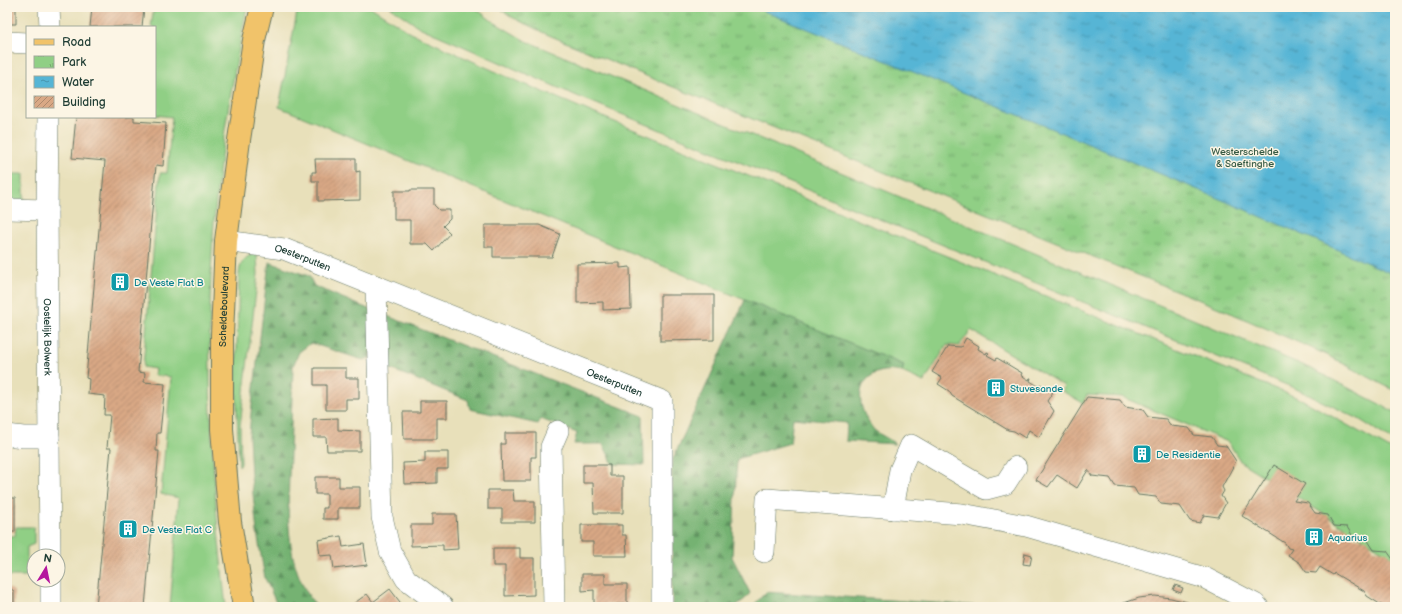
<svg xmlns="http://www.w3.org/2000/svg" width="1402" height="614" viewBox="0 0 1402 614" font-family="'Balsamiq Sans',sans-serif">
<defs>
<pattern id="forest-firs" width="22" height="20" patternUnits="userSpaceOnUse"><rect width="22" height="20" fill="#74b272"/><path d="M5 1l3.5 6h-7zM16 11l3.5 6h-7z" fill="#5f925e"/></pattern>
<pattern id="park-tufts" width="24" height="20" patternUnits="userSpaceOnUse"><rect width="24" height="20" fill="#90cf85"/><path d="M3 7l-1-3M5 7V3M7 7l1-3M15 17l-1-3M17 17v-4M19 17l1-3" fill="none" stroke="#75a96e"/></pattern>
<pattern id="water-ripples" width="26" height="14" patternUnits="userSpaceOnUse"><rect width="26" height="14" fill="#56b5d5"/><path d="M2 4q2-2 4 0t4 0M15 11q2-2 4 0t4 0" fill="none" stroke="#4794ae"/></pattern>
<pattern id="building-hatch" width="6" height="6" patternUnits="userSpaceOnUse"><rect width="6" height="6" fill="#d9a885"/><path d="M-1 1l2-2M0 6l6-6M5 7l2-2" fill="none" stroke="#af8a6e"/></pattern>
</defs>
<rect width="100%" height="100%" fill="#fcf5e5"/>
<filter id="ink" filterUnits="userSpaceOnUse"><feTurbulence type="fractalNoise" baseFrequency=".025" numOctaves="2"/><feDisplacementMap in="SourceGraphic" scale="8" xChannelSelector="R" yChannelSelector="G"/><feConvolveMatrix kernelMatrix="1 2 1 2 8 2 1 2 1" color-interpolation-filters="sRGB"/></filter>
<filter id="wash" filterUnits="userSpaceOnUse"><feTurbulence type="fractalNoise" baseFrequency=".012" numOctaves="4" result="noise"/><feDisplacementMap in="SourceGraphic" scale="16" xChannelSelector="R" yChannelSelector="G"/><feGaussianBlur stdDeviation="0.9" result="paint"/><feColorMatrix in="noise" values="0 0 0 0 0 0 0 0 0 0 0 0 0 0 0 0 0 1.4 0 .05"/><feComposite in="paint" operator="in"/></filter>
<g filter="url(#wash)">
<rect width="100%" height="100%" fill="#e8e0ba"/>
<!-- grass -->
<path fill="#90cf85" stroke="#58865c" d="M154,7H247C231,88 216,170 212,253C206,371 212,489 226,607H170L179,498L161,494L171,377L154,375L155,369L143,367L160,173H167L172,117L155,115V27H151Z
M298,7H371L411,33L503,75L605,118L1303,400L1395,452V559L1241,462L1228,442L1122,397L1087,395L1083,403L1062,391L1064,386L971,330L959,346L947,345L924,382L902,372L904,365L745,300L279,107Z
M390,7H474L492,21L524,40L1310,368L1395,412V442L1357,418L1294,388L577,96L419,27Z
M7,174H24V202H7Z
M253,254H257L258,274L240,426L241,464L239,466L236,383L239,274C240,264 243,258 253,254Z
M16,527H34V544L27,547V576H7V536H15Z"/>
<!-- forest -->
<path fill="url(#forest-firs)" stroke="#4a7853" d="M269,262L309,276L314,286L373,311L370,358L363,360L311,343L299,352L293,366C292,396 291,425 290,455C288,505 282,566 317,607H278L265,578L257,532L251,475L249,435L251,413Z
M745,300L904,365L902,372C896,371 889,370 883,371C856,377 856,403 869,423C871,425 872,428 874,430C881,436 889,438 895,444L846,441L847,423L793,418L790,443L737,459L732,557L750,593L745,599L734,607H672V461Z
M382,314L643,416L644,465L613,464L603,444H574L577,433L541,419L538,424L470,409L468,400L383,366Z
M766,592L997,607H752Z"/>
<!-- park -->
<path fill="url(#park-tufts)" stroke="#58865c" d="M498,7H1395V391L1327,355L1217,307L651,78L544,33L512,17Z"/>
<!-- water -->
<path fill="url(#water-ripples)" stroke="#3a7984" d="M754,7H1395V275C1184,181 969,95 754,7Z"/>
<g id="blocks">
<!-- building -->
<path fill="url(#building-hatch)" d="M7,7H16V24H7Z
M92,7H144L142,27H90Z
M76,117H134V121L166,123L163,166L156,165L138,372L145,373L144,382L165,384L160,433H157L156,451H159L145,607H96L111,448H107L110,415H104L105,396L88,394L89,379L86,378L105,161L72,158Z
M315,159H356V172L360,171V200L318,201V181H312V172H316Z
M410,190H434V205L439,210H450V219L443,226L450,233L434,251L427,244H410V220H394V191H410Z
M485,225H539L560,234L552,257H493V247H485Z
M620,263V268L630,267L631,309L603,310V302L577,303V264Z
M660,295H714V340L660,341Z
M966,338L979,346L978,349L986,354L987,352L989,353L987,355L996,360L997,358L1022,373L1021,375L1029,380L1030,378H1031L1030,381L1038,386L1040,384L1053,392L1047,401L1054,411L1039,437L1029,430L1025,438L1014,431L1008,430L952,396L949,391L938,384L942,378L932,372L948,346L961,347Z
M314,368H346V378H359V399H346V410H326V385H314Z
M1087,397L1120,400L1125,407L1143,410L1148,417L1166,419L1171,426L1189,428L1194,435L1212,437L1217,445L1226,446L1236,461L1222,487L1224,491L1221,496L1226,503L1218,517L1204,515L1200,523L1190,521L1180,506L1161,504L1156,497L1138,495L1134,488L1115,486L1110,478L1092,476L1088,470L1077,488L1057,475L1048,487L1036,480Z
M420,401H447V418H437V439H404L403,412H420Z
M338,418V430L360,431V451H327L326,437H313V419Z
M505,433H536V457H531V481H502L501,444H505Z
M425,452H448V469H437V483L404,484L403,463L425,462Z
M583,465H610V476H623V513H594L593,483H583Z
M1274,465L1305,484L1294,501L1308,503L1315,513L1328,515L1334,526L1347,527L1354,538L1367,539L1374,550L1387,551L1395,562V607H1382L1383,606L1367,596L1364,591L1334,573L1333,575L1320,567L1316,573L1306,572L1300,563L1288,555L1292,549L1288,548L1285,543L1242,516Z
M315,477H339V487H360V508H338V519H323V508H327V494H315Z
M7,490H10V498H15V532H7Z
M488,490H513L514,501H535V522H502V509H488Z
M432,514H456L458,549L443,550V545L411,546V525H432Z
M581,525H622V535H626L627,556H593V542H581Z
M341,536L343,547L364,544L367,565L334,569L332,555L320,556L318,540Z
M493,548H520V558H534V595L505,596V566H493Z
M1025,553L1032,555L1030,565L1023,564Z
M582,574H605V584H627V604L594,605V590L582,591Z
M1175,585L1183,588L1181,593L1173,590Z
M7,588L11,589L14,591V607H7Z
M390,589L403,606L401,607H349L367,594L373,602Z
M1155,596L1171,598L1187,602L1198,607H1112L1139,598Z"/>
</g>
</g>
<g filter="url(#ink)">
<use href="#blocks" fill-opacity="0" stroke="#657663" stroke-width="1"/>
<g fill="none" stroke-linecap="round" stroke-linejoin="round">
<defs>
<g id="minor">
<path d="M49,7L50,27"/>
<path d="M7,42L27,43"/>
<path id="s1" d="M48,117L47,210L50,556"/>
<path d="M7,209L47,210"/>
<path id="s2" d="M226,241L284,249L662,401V607"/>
<path d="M376,286L382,517L390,551L406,579L443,607"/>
<path d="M7,435L23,437H49"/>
<path d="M893,509L900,470L911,445L986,489L1005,484L1016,467"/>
<path d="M764,552L767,499L962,514L1026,526L1205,578L1255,604L1258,607"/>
<path d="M51,580V607"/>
<path d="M554,607L551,447L558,431"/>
</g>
<g id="major">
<path id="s3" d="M244,607L230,522L222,429V335L226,241L239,140L254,40L262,7"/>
</g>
</defs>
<!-- minor casing -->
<use href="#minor" stroke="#657663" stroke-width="22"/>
<!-- major casing -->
<use href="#major" stroke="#657663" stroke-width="24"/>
<!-- minor -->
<use href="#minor" stroke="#fff" stroke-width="21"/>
<!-- major -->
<use href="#major" stroke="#f1c36a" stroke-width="22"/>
</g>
</g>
<!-- icons -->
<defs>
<symbol id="building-square" viewBox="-11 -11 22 22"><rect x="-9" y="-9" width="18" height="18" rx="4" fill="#0f9aa8" stroke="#fcf5e5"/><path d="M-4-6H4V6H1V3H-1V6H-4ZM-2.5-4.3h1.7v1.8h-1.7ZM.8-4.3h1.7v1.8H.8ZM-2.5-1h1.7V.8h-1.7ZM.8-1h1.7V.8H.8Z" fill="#fff"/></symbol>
</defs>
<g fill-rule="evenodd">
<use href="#building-square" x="109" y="271" width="22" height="22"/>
<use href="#building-square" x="985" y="377" width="22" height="22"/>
<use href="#building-square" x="1131" y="443" width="22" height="22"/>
<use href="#building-square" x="117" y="518" width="22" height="22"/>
<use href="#building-square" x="1303" y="526" width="22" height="22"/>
</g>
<g text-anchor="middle" stroke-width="3" stroke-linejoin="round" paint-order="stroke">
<!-- park labels -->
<g font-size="10" fill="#365a44" stroke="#fcf5e5">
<text x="1245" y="155">Westerschelde<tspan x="1245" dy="12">&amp; Saeftinghe</tspan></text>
</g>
<!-- street labels -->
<g font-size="10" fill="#1f3d34" stroke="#fcf5e5">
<text dy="4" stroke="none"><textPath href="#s2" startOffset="79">Oesterputten</textPath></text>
<text dy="4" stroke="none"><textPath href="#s3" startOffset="302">Scheldeboulevard</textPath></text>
<text dy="4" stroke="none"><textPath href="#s1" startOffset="220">Oostelijk Bolwerk</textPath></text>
<text dy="4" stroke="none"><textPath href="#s2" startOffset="415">Oesterputten</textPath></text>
</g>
<!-- culture labels -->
<g font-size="10" fill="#0d838f" stroke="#fcf5e5" text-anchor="start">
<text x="134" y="286">De Veste Flat B</text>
<text x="1010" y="392">Stuvesande</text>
<text x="1156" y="458">De Residentie</text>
<text x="142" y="533">De Veste Flat C</text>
<text x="1328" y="541">Aquarius</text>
</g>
</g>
<!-- margin -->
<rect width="1402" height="614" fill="none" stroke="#fcf5e5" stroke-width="24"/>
<!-- legend -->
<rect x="26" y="26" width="130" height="92" fill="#fcf5e5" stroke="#a4ab9e"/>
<rect x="34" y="39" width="20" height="6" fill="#f1c36a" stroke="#a4ab9e"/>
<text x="62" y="46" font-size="12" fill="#1f3d34">Road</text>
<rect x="34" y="56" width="20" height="12" fill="url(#park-tufts)" stroke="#a4ab9e"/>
<text x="62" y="66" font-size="12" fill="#1f3d34">Park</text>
<rect x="34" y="76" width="20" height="12" fill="url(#water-ripples)" stroke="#a4ab9e"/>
<text x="62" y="86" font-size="12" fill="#1f3d34">Water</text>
<rect x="34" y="96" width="20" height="12" fill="url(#building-hatch)" stroke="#a4ab9e"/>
<text x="62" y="106" font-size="12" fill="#1f3d34">Building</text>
<!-- north arrow -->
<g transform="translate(46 568) rotate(10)"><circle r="19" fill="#fcf5e5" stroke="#a4ab9e"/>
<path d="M0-3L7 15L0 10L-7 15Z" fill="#b5179e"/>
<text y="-6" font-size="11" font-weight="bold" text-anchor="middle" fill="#1f3d34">N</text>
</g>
</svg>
